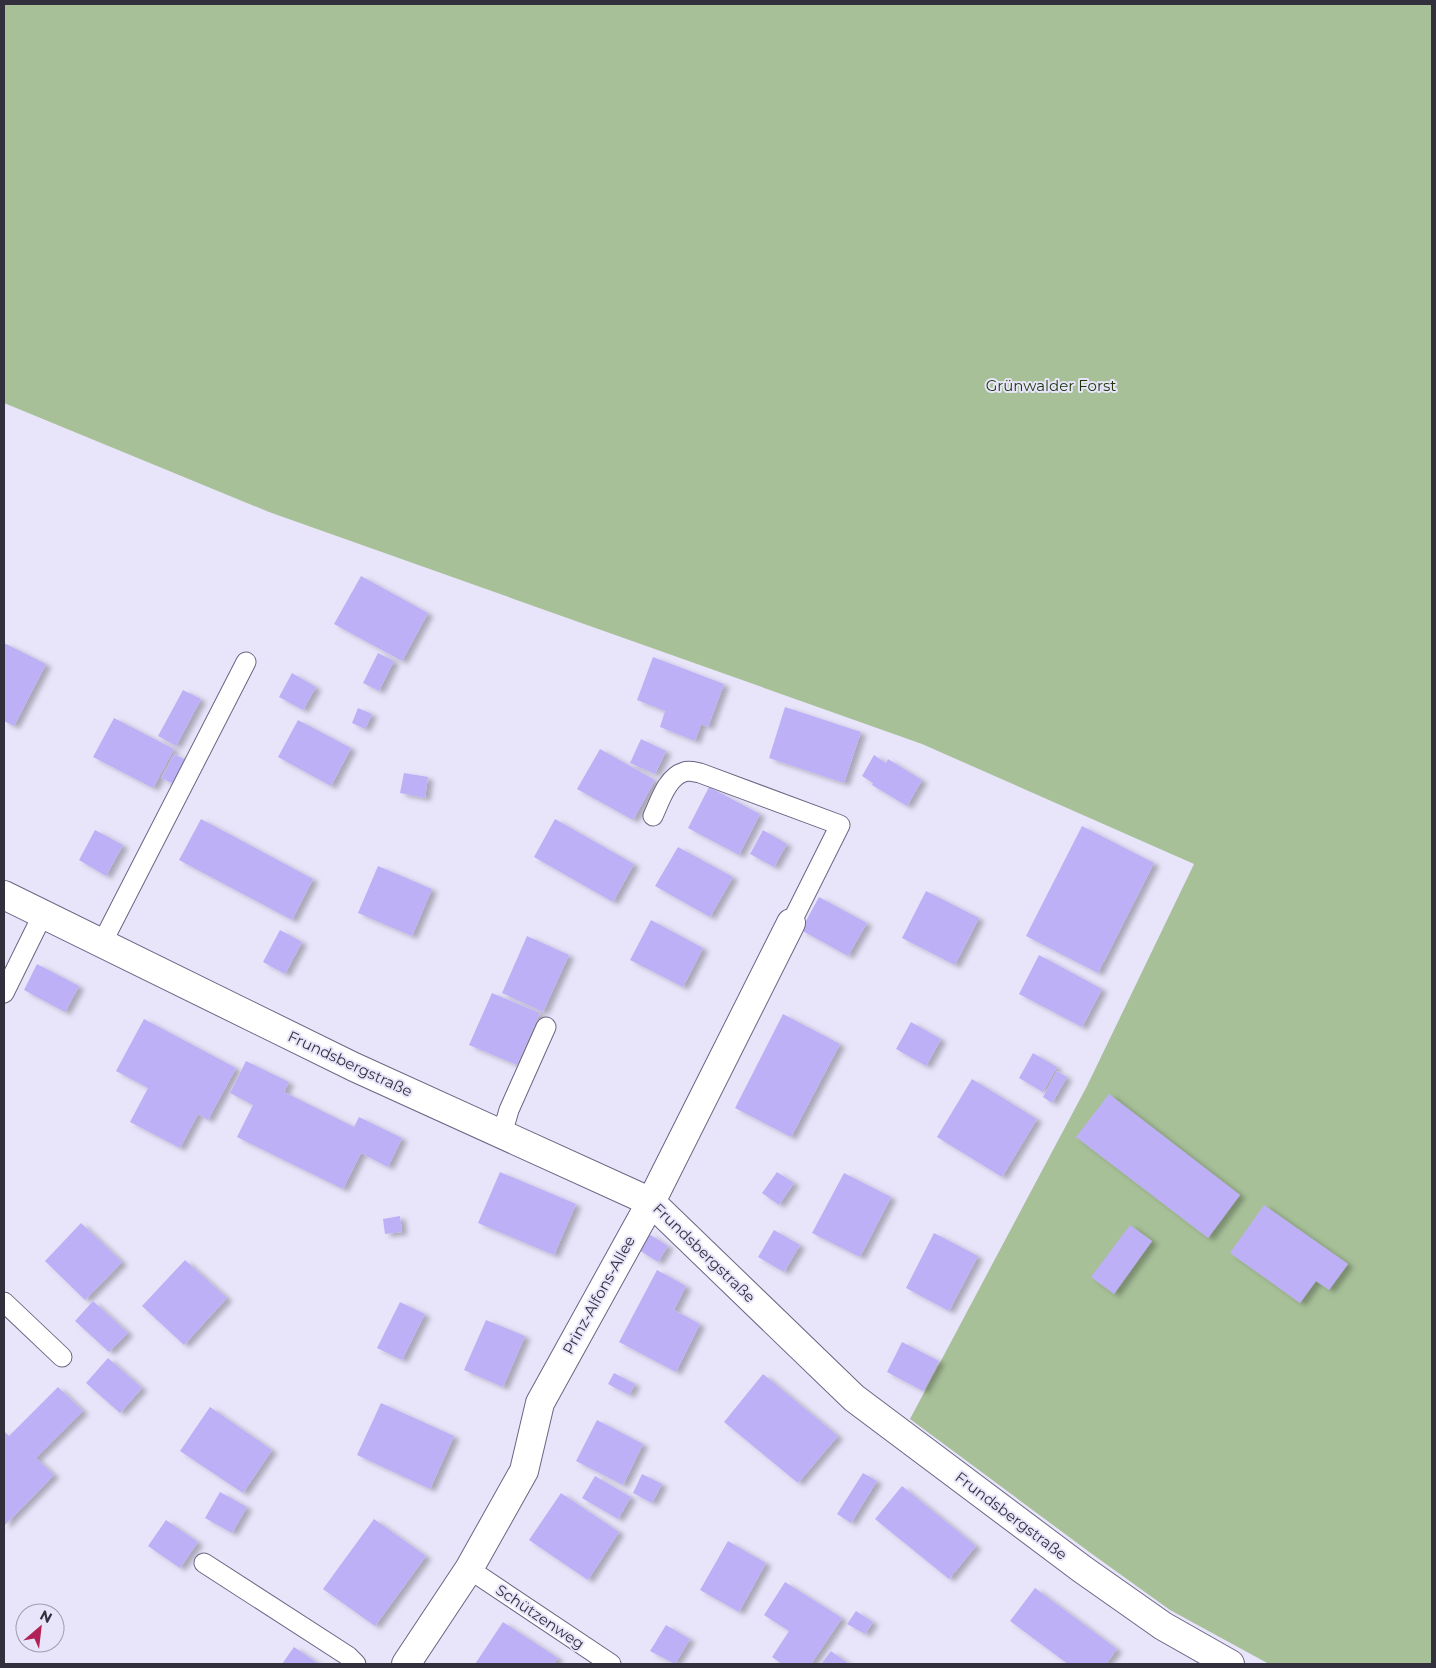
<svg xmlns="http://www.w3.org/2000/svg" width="1436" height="1668" viewBox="0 0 1436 1668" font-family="Montserrat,sans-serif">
<defs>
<filter id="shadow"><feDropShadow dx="5.5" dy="3" stdDeviation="2.5" flood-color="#0004"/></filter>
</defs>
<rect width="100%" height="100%" fill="#e8e5fb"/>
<!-- green -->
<path fill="#a7c098" d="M4,4H1432V1664H1269L1170,1610L1092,1554L910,1419L1087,1086L1194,864L922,744L269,512L4,403Z"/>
<!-- building -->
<path fill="#bdb0f7" filter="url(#shadow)" d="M361,576L428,613L402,661L334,624Z
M4,643L46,664L14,726L4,721Z
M378,653L394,661L379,691L363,683Z
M653,657L724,684L708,727L701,724L695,741L660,727L665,711L637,700Z
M292,673L316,687L303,710L279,697Z
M183,690L201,699L176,746L158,736Z
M785,707L861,732L844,783L769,758Z
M358,708L372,714L365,729L352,723Z
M114,718L174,749L153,788L93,757Z
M298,720L351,748L331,786L278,757Z
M641,739L666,751L655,774L630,763Z
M600,749L655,780L633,820L577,789Z
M174,754L186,760L174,784L161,778Z
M874,755L886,763L888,759L922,780L907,806L872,785L873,783L862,776Z
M404,773L428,777L425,798L400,793Z
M709,787L760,814L739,855L688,828Z
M201,819L313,879L292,920L179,860Z
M555,819L634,864L613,902L534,857Z
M1082,826L1154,863L1098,973L1026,936Z
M95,830L123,845L106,876L79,860Z
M763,830L787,844L774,867L750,854Z
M678,847L733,877L710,917L655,886Z
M378,866L432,889L412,936L358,913Z
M926,891L979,918L955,965L902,938Z
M819,897L867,923L848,956L801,930Z
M651,920L703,948L683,987L630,960Z
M280,930L302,942L285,974L263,962Z
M527,936L569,955L543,1012L502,993Z
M1039,955L1102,989L1082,1027L1019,994Z
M37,964L79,986L65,1012L24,990Z
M492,993L540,1013L517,1065L469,1045Z
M783,1014L840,1044L791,1137L735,1108Z
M144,1019L236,1068L208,1120L198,1114L180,1148L130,1122L148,1088L116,1071Z
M911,1022L941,1039L926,1066L896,1049Z
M1033,1053L1057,1067L1043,1092L1019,1078Z
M246,1061L289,1082L284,1092L354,1127L359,1117L402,1138L388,1167L361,1153L343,1189L237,1137L253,1105L230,1093Z
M1057,1071L1067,1077L1052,1103L1043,1097Z
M972,1079L1037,1119L1002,1177L937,1137Z
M1109,1094L1240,1195L1208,1238L1076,1137Z
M500,1172L576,1204L554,1255L478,1223Z
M777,1172L794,1183L779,1205L762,1193Z
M844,1173L891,1197L860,1257L812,1233Z
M1264,1205L1348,1264L1329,1290L1316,1281L1300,1303L1230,1253Z
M400,1216L402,1232L385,1234L383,1219Z
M81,1223L122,1262L85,1300L45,1261Z
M1130,1225L1152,1241L1114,1294L1091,1277Z
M774,1230L800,1245L784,1272L758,1257Z
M934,1233L978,1256L949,1311L906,1288Z
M649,1234L668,1246L658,1262L639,1250Z
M185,1260L227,1298L184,1345L142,1306Z
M657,1270L686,1286L674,1310L700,1324L676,1372L619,1342Z
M93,1301L128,1333L109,1352L75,1321Z
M400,1302L425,1314L402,1360L377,1348Z
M486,1320L525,1336L503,1387L464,1370Z
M902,1342L939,1361L923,1391L887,1372Z
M108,1358L142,1388L120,1413L86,1383Z
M614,1373L635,1384L629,1395L608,1384Z
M763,1374L838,1436L798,1483L724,1422Z
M58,1387L83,1411L36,1458L54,1475L4,1526V1431L9,1436Z
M381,1403L454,1436L430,1489L357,1455Z
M210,1407L272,1450L243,1493L180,1451Z
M597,1420L643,1444L623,1485L576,1461Z
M863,1473L877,1481L851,1523L837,1514Z
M642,1474L662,1484L652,1503L633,1493Z
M595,1476L631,1497L618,1519L582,1498Z
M902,1486L976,1546L949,1579L875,1519Z
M220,1492L247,1507L232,1533L205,1518Z
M561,1493L619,1532L588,1580L529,1540Z
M374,1519L426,1556L375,1626L323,1589Z
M166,1520L198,1542L180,1568L148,1546Z
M728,1541L766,1563L739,1612L700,1590Z
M785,1582L842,1618L811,1664H782L772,1657L789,1631L764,1615Z
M1035,1588L1117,1649L1106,1664H1068L1010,1621Z
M856,1611L873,1622L865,1634L847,1624Z
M503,1622L558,1658L554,1664H475Z
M666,1625L690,1639L675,1664L650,1651Z
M294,1647L319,1664H282Z
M831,1651L849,1664H821Z"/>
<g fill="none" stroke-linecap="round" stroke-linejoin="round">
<defs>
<path id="lane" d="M653,816C660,801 667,777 684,772C689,770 695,772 700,773L840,825L791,923
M102,943L246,662
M4,993L43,914
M502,1134L509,1110L546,1027
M4,1302L62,1357
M204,1563L348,1656L356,1664
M469,1569L611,1664"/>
<path id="street" d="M4,895L354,1067L651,1202L854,1398L1082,1569L1163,1626L1230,1664
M406,1664L469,1569L524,1471L540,1403L651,1202L791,923"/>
</defs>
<!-- lane casing -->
<use href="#lane" stroke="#6a6583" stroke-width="21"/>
<!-- street casing -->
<use href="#street" stroke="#6a6583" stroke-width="30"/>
<!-- lane -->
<use href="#lane" stroke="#fff" stroke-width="19"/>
<!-- street -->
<use href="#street" stroke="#fff" stroke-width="28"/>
</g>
<g text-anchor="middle" stroke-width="4" stroke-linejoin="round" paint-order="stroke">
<!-- park labels -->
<g font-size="15" fill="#1c3607" stroke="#e8e5fb">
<text x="1051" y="391">Grünwalder Forst</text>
</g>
<!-- street labels -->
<g font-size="15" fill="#33303e" stroke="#e8e5fb">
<text transform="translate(350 1064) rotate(25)" y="5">Frundsbergstraße</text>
<text transform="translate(704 1253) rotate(44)" y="5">Frundsbergstraße</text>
<text transform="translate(599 1295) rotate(-61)" y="5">Prinz-Alfons-Allee</text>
<text transform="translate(1011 1516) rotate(37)" y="5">Frundsbergstraße</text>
<text transform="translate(540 1617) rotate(34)" y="5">Schützenweg</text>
</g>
</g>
<!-- border -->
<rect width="1436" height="1668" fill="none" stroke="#33303e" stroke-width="10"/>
<!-- north arrow -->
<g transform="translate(40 1628) rotate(28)"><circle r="24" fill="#e8e5fb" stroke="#a09daf"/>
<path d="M0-4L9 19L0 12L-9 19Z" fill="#b12257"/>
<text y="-8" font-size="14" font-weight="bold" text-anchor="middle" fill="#33303e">N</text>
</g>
</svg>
